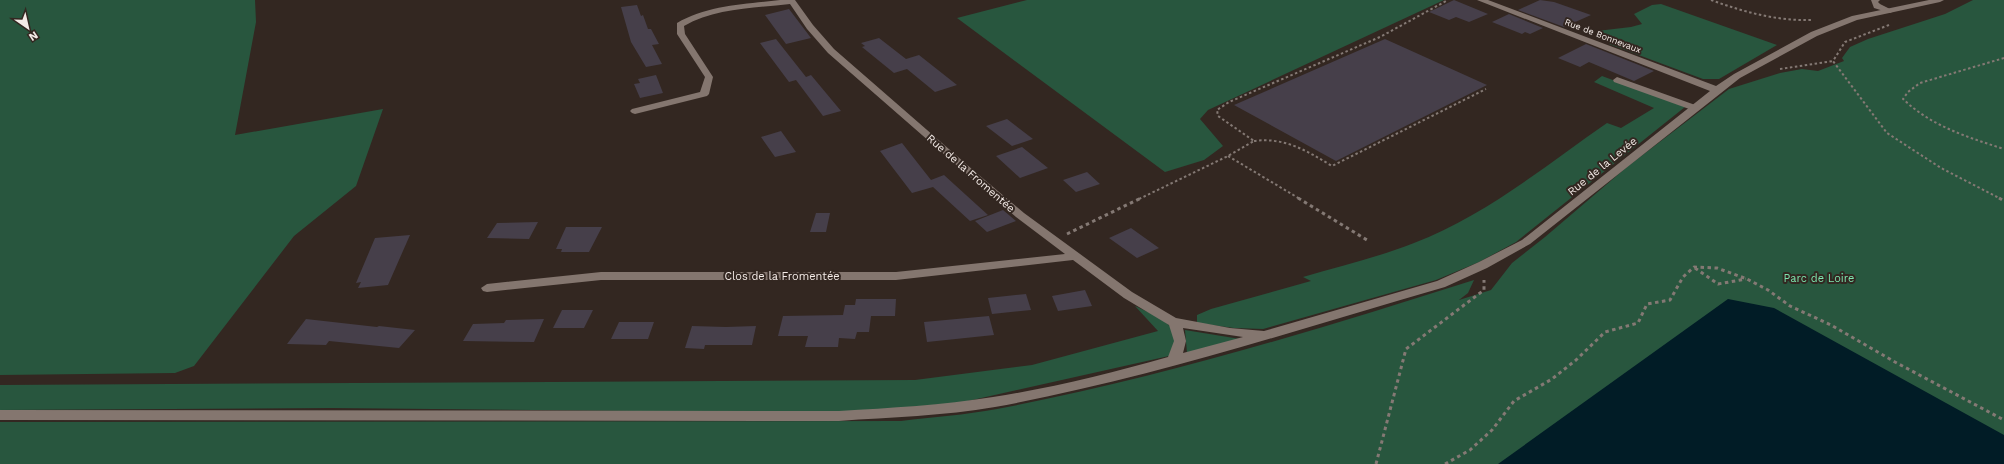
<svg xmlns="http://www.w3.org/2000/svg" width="2004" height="464" viewBox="0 0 2004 464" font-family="'Work Sans',sans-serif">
<rect width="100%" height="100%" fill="#332721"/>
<!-- green -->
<path fill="#28563e" d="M0,0H255L256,22L235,135L383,109L356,186L294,236L194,366L175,373L0,375Z
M1027,0H1444L1208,110L1200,119L1223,146L1204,160L1165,172L957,18Z
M1973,0H2004V464H0V422L901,421C933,417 965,415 997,409C1159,378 1317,330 1474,280L1468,293L1459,300L1491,290L1512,263L1545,237L1627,167L1729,89L1780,73L1802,69L1818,71L1844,61L1842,58L1850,47L1868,39L1945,14Z
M1661,4L1777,45L1719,79H1703L1609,44L1616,39L1597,31L1631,27L1642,24L1634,14L1652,5Z
M1602,76L1685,107L1516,242L1479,262L1436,280L1263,329L1234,328L1197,323V315L1211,309L1311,281L1303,277C1340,266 1379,257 1414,243C1485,216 1545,166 1607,123L1621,128L1654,108L1594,82Z
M1135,306C1147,312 1180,324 1176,342C1175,346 1171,352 1169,356L959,403L835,413L331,408L0,410V385L915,380L1032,365L1158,331Z
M1185,330L1240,339L1187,353Z"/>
<!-- water -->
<path fill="#011c26" d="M1728,299L1774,308L2004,435V464H1498Z"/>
<!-- building -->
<path fill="#463f4a" d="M1454,0L1488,14L1469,22L1456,17L1449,20L1429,12Z
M1540,0L1554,2L1591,15L1564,27L1518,10Z
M637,5L641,16L643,15L648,29H651L659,44L652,45L662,64L646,67L631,42L621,7Z
M789,9L811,38L786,44L765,15Z
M1509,14L1543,28L1530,34L1525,32L1522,34L1492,22Z
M879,38L906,59L919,55L957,85L935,92L907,69L894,73L862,47L865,46L861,43Z
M776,39L806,77L811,75L841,111L823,116L796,80L789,82L760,43Z
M1385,39L1487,85L1336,161L1234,105Z
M1586,44L1654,71L1634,81L1589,62L1580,67L1558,58Z
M656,75L663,93L640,98L634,84L640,83L638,79Z
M1007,119L1033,139L1012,146L986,126Z
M781,131L796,152L775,157L761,137Z
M902,143L931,180L944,175L988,215L970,221L933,187L912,193L880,151Z
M1022,147L1048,168L1020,178L996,156Z
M1087,172L1100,184L1076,192L1063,180Z
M1003,210L1016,221L987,232L975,221Z
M816,213H830L826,232H810Z
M538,222L529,239L487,238L497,223Z
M566,227H602L589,252H561L562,249H556Z
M1131,228L1159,248L1137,258L1109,238Z
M410,235L388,285L358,288L361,282L356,283L375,238Z
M1085,290L1092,306L1058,311L1052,296Z
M1026,294L1031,310L992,314L988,298Z
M856,299H896L895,316H871L869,332H857L855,339L839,338L838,347H805L808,336H778L783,316L843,315L845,305H855Z
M562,310H593L584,328H553Z
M989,316L994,335L927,342L924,322Z
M306,319L377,327L379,326L415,330L399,348L329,341L326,345L287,344Z
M544,319L534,342L463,341L473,324L504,323L506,320Z
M619,322H654L648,339H611Z
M692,326L726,327L756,326L752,345H705L704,349L685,348Z"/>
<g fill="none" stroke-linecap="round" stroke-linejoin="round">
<!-- path-far1 -->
<path stroke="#847974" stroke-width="2" stroke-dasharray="2.5 2.5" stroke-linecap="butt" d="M1711,0C1744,12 1776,21 1812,20
M1889,25L1845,42L1833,61L1887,133L1941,168L2001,199
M2004,58L1920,83L1908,92L1903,99C1931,126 1967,137 2004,149
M1780,69L1833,61
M1254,141C1285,137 1307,151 1332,166L1486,89
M1228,156L1300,199
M1139,199L1228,156L1254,141L1218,116L1217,110L1229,102L1380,37L1448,0"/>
<!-- path -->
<path stroke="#847974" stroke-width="3" stroke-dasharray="3.5 3.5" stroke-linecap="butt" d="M1298,198L1367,240
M1999,198L2004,201
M1067,234L1141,198
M1695,268L1718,284L1746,279
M1376,464L1406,349L1484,290V280
M1445,464L1470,450L1492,430L1514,401L1552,379L1576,360L1605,332L1638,323L1647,304L1670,300L1683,277L1694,267L1717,268L1747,279L1768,290L1790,306L1831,325L1895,362L2004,420"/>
<!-- service -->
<path fill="#84766f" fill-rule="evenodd" d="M1871,0H1880L1878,2L1880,4L1894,11L1890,13L1874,8Z
M1617,77L1698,106L1700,108L1698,110H1692L1614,82L1613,80Z"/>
<!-- minor -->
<path fill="#84766f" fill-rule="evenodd" d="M780,0H795L813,25L834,49L973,170L1024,213L1132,292L1176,318L1230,328L1264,331L1437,281L1479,262L1522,240L1710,91L1477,0H1488L1716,86L1734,74L1811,32L1852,16L1929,0H1944L1940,2L1857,20L1817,36L1740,78L1530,244L1487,268L1445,287C1296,330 1148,379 995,407C944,416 891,417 839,421L0,420V410L839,411C891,408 942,405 993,397C1052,388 1111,373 1168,357L1174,341L1169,325L1124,298L1073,260L896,280H601L487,292L483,291L481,288L487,284L601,272H896L1065,254L1016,217L828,53L807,29L790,4C755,8 715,8 684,26L685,34L713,77L709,94L707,96L635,114L632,113L630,111L632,109L700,92L705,77L677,34V23C707,5 746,4 780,0ZM1183,328L1243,337L1183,353L1186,341Z"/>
</g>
<g text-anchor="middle" stroke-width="4" stroke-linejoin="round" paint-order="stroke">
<!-- far-street labels -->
<g font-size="9" fill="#f4ebe7" stroke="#332721">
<text transform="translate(1603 36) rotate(21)" y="3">Rue de Bonnevaux</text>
</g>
<!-- street labels -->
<g font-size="11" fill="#f4ebe7" stroke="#332721">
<text transform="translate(1602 166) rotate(-39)" y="4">Rue de la Levée</text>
<text transform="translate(971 173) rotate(41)" y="4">Rue de la Fromentée</text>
<text x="782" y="280">Clos de la Fromentée</text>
</g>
<!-- park labels -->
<g font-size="11" fill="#7de6af" stroke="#332721">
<text x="1819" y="282">Parc de Loire</text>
</g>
</g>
<!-- north arrow -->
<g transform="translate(28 28) rotate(146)" stroke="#332721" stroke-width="3" paint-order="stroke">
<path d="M0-3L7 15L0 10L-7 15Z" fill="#f4ebe7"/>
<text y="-6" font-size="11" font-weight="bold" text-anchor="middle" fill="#f4ebe7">N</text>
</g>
</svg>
